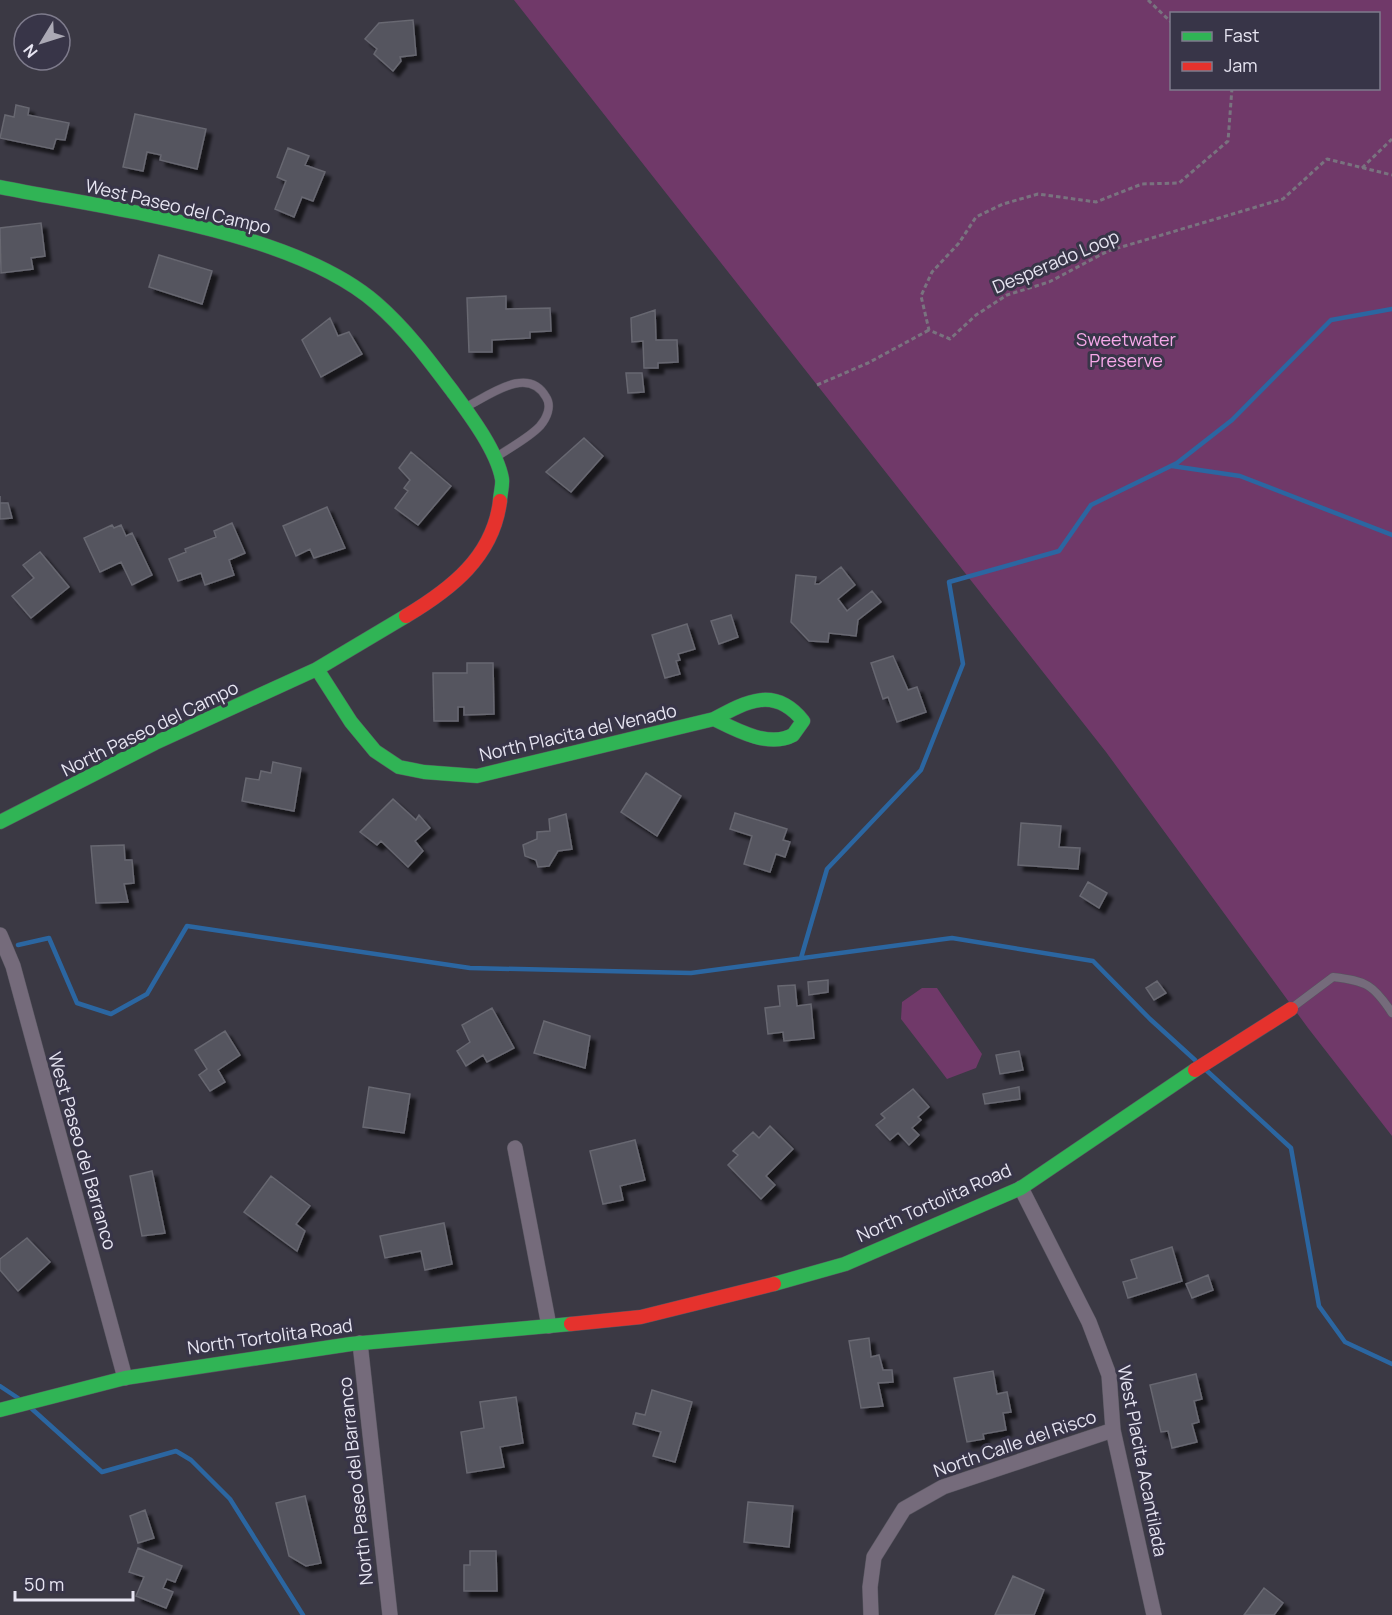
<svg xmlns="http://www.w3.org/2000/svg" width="1392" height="1615" viewBox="0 0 1392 1615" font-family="Manrope,sans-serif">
<defs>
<filter id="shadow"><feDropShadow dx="5.5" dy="5.5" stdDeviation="1.5" flood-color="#0009"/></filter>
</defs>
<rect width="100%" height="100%" fill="#3b3944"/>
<!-- green -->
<path fill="#703969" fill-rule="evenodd" d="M514,0H1392V1136L1308,1028L1106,752ZM1172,14H1378V88H1172Z
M922,988H937L982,1054L976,1068L947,1079L901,1019L902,1002Z"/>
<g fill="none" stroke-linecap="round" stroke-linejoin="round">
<!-- stream -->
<path stroke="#2b66a1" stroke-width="4.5" d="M1172,466L1240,476L1392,535
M18,945L49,938L77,1003L111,1014L147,994L187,926L470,968L691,973L952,938L1093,961L1150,1019L1195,1060
M801,958L827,869L921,770L963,664L949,582L1059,551L1091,505L1177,463L1232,420L1331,320L1392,309
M1206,1070L1291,1148L1319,1306L1345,1342L1392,1364
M0,1386L18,1398
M32,1409L102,1472L176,1451L191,1460L230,1499L303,1615"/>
</g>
<!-- building -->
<path fill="#55555e" stroke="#676771" stroke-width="1.5" filter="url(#shadow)" d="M413,20L416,55L400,57L401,61L393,71L374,54L377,49L365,39L379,23Z
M16,105L29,108L28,115L69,123L65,140L56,139L53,149L0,138L5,115L14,117Z
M135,114L206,129L197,169L160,160L161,155L147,152L143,171L123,167Z
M288,148L309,156L305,165L325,172L313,201L302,197L294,217L275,209L286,181L277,177Z
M41,223L45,256L31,258L33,269L1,273L0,228Z
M159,255L212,271L202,304L149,287Z
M506,296V309L550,308L551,331L530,332V338L492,340V352H469L467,298Z
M655,310L656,340H677L678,362L658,363V368H644L643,341L632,342L631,318Z
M330,318L338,336L349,332L362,354L321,377L302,340Z
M626,373H642L644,392L628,393Z
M584,438L603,456L571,492L546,472Z
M411,452L451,486L418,525L395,508L408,491L404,488L410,480L399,468Z
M0,496V503H8L12,518L0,519Z
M327,507L345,548L314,558L310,549L296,556L283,526Z
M232,523L245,553L229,560L234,575L205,585L201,573L178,581L169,559L186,552L185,549L216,537L214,531Z
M112,525L114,528L121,525L126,536L132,533L152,575L132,585L121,562L100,572L84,538Z
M40,552L69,587L31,618L12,596L34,578L23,565Z
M841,567L855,585L838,599L847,611L872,591L881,602L858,620L856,636L829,633L828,642L809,641L791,622L796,575L816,577L815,584H819Z
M731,615L738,637L719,644L711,621Z
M687,624L695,649L678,654L680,660L676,661L680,674L665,678L652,635Z
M893,656L908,690L917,687L926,712L897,722L888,697L883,699L871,663Z
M467,663H493L494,714L464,715V707H458V721H434L433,673H467Z
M273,762L301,768L294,811L242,801L246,778L259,780L261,771L271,773Z
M646,773L681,796L657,836L621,812Z
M393,799L416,820L419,815L430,828L415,841L423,851L408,867L381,841L377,845L360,832Z
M735,813L787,829L783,840L790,842L785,857L776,854L770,872L744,864L752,836L730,829Z
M566,814L572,849L558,851L549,866L538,867L536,860L525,856L523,845L537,839V832L550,831L549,819Z
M1021,823L1061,826L1059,847L1080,848L1078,869L1018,865Z
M124,845L125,860H132L134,883L124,884L128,902L96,903L91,846Z
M1088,882L1107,893L1099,908L1080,896Z
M828,980V992L809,995L808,982Z
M1157,981L1166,993L1154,1000L1146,988Z
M795,985L797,1006L811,1004L814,1038L784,1041L783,1032L768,1034L765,1008L780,1006L778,986Z
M492,1008L514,1048L487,1062L483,1055L466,1066L457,1051L470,1042L462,1025Z
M544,1021L590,1036L585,1068L534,1053Z
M225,1031L240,1055L218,1070L225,1082L210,1091L199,1075L207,1069L195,1050Z
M1019,1051L1023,1070L1000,1074L996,1055Z
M369,1087L410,1094L404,1133L363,1127Z
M1019,1087L1020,1099L985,1104L983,1094Z
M913,1089L929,1107L918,1117L921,1120L912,1128L919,1135L909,1145L898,1133L890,1140L876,1125L885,1118L881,1114Z
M770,1126L793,1149L766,1176L775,1185L761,1199L728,1165L738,1155L733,1151L753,1132L759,1138Z
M635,1140L645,1180L620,1186L623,1200L603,1204L590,1151Z
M152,1171L165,1233L142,1236L130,1176Z
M271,1176L310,1206L296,1224L305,1231L297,1251L244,1212Z
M444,1223L452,1264L425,1270L421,1251L385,1258L380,1236Z
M27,1238L50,1262L18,1291L0,1270V1259Z
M1172,1247L1182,1281L1128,1298L1123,1282L1137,1278L1131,1260Z
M1208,1275L1213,1290L1192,1298L1186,1284Z
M869,1338L871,1357L879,1355L883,1370H892L893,1382L878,1383L883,1406L861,1408L849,1341Z
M993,1371L997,1394L1007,1392L1011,1412L1003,1413L1006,1430L983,1434L984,1439L967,1442L954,1378Z
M1196,1374L1202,1399L1194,1401L1199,1422L1192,1424L1197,1442L1172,1448L1168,1431L1161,1432L1150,1385Z
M652,1390L692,1402L675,1462L653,1456L661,1432L633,1424L636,1413L645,1415Z
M516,1397L523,1443L500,1447L504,1467L467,1473L461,1432L484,1428L480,1402Z
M305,1496L321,1563L306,1566L289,1556L276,1503Z
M748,1502L793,1506L789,1547L744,1542Z
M145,1510L154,1538L138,1543L130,1516Z
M138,1548L182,1566L175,1582L167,1579L163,1588L173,1592L166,1608L136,1596L144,1577L129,1572Z
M470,1551H496L497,1591H464V1565H470Z
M1013,1576L1044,1590L1034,1615H995Z
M1264,1588L1283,1603L1274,1615H1244Z"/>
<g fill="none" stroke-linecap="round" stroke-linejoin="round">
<defs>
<path id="lane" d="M466,407C490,395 528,365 546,397C552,406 547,418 540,426C529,438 509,448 495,458
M1293,1007L1333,977C1366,981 1373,984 1392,1013"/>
<path id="street" d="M0,935L13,966L125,1378
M515,1148L549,1326
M1021,1188L1089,1322L1109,1375L1113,1430L1154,1615
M360,1343L390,1615
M871,1615L870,1587L874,1557L904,1509L943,1487L1113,1430"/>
<path id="fast" d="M0,187C109,209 292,230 376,303C406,329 429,360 453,392C470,415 497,451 502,479C503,485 500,495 500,501
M317,669L351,722L375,751L399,767L424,772L477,776L714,719C747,701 775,686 803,721L793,735C769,748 736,730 714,719
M0,822L155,743L317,669L406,616
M774,1284L845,1264L1021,1188L1195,1070
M0,1410L125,1378L351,1344L571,1324"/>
<path id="jam" d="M406,616C451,589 493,557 500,501
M1195,1070L1291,1009
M571,1324L641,1317L774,1284"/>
</defs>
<!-- lane casing -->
<use href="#lane" stroke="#57555f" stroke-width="9"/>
<!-- street casing -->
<use href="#street" stroke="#57555f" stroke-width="16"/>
<!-- fast casing -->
<use href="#fast" stroke="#57555f" stroke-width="15"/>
<!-- jam casing -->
<use href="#jam" stroke="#57555f" stroke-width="15"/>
<!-- path -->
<path stroke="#79737f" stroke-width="3" stroke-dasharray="4.5 3" stroke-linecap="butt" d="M1148,0L1172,23
M1232,88L1228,141L1179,183L1142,184L1096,202L1038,194L1003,204L976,217L959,243L932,272L921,296L929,330L950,339L976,315L1007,295L1049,282L1108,251L1283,199L1327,159L1392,175
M1362,168L1392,139
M817,385L868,363L929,330"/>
<!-- lane -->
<use href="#lane" stroke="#756b7b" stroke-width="8"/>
<!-- street -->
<use href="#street" stroke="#756b7b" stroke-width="15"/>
<!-- fast -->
<use href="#fast" stroke="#30b455" stroke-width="14"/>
<!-- jam -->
<use href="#jam" stroke="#e5322d" stroke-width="14"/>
</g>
<g text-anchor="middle" stroke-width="6" stroke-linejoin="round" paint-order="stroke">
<!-- street labels -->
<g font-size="18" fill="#e7e5f2" stroke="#383548">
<text transform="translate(178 207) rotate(13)" y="6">West Paseo del Campo</text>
<text transform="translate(1056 262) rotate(-23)" y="6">Desperado Loop</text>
<text transform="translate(150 729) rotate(-26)" y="6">North Paseo del Campo</text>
<text transform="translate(578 733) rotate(-13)" y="6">North Placita del Venado</text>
<text transform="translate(82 1151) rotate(74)" y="6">West Paseo del Barranco</text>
<text transform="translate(934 1203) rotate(-24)" y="6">North Tortolita Road</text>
<text transform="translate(270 1337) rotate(-8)" y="6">North Tortolita Road</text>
<text transform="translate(1015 1444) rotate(-19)" y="6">North Calle del Risco</text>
<text transform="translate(1142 1461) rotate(79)" y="6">West Placita Acantilada</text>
<text transform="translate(356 1481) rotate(-96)" y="6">North Paseo del Barranco</text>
</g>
<!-- park labels -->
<g font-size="18" fill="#f6a9e9" stroke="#383548">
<text x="1126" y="346">Sweetwater<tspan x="1126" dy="21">Preserve</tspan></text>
</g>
</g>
<!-- legend -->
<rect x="1170" y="12" width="210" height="78" fill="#383548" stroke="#7e7b8c" stroke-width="1.5"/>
<rect x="1182" y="32" width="30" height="9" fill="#30b455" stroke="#7e7b8c" stroke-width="1.5"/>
<text x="1224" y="42" font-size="18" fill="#e7e5f2">Fast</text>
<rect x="1182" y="62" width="30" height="9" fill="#e5322d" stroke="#7e7b8c" stroke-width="1.5"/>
<text x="1224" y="72" font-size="18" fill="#e7e5f2">Jam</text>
<!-- north arrow -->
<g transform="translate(42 42) rotate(232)"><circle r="28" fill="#383548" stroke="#7e7b8c" stroke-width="1.5"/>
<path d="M0-4.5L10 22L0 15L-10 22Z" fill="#aba9b5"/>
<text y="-9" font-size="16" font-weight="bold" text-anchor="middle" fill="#e7e5f2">N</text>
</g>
<!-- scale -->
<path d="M15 1591v9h118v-9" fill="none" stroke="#e7e5f2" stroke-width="3"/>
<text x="24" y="1591" font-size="18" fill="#e7e5f2" stroke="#383548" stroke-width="4.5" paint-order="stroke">50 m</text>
</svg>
